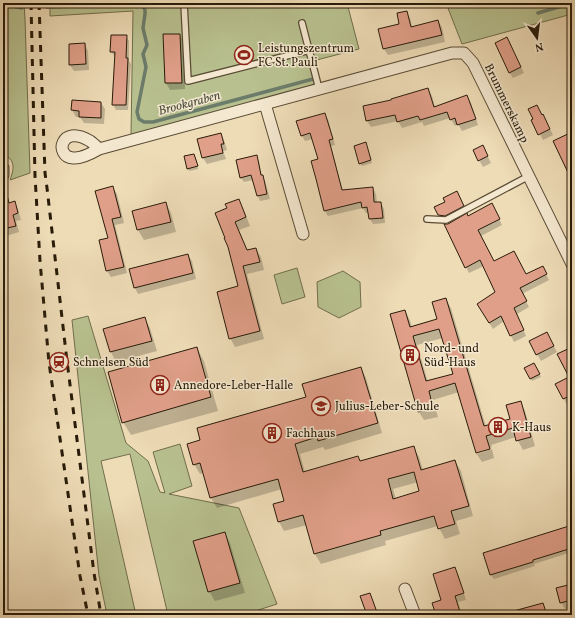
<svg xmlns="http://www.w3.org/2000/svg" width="575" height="618" viewBox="0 0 575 618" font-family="Vollkorn,serif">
<rect width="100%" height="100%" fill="#eedcb7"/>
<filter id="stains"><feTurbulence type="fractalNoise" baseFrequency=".005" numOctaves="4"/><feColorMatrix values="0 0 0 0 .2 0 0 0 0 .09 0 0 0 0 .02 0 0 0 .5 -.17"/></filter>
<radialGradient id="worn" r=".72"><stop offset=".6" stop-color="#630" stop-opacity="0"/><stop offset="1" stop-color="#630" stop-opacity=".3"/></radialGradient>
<!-- green -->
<path fill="#b8c08f" stroke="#706e4c" d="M3,3H24L25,19L30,173L10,180C14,169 16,160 3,154Z
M50,3H347L359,49L309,62L315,85L131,135L133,11L50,16Z
M446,3H572V14L462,44Z
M297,268L305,297L282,304L274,275Z
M343,271L360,282L361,307L339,318L318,307L317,282Z
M88,316L126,443L148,461L160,492L165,493L153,452L180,444L192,486L169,494L239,508L277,604L243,615H168L130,454L101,461L136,615H107L99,576L72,320Z"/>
<!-- shadow -->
<path fill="#0003" fill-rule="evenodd" d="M406,12L410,18L412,27L438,21L442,27L445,42L388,55L384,49L379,29L400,24Z
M164,35H180L183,41L185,89L170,90L166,83Z
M126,36L129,41V61L131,64L128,110H116L113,104L116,57H115L111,51Z
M507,38L524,73L513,78L509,72Z
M85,44L88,51L89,70L74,71L70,65Z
M428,89L432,96L435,107L467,96L471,103L478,125L462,131L458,124L455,126L450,118L424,126L422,122L402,128L398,121L371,127L367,121L392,100Z
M101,103L105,109L104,124L84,123L80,117H76L72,110Z
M324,114L328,119L335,145L331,146L343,191L373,188L376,194L377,203H381L384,209L385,223L373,224L370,219L369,213H366L363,208L328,216L325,211L319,160L313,139L305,141L302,136Z
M542,116L546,121L553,135L543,140L533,120Z
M221,134L224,140L227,150L223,151L226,159L207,164L203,158Z
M367,146L372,163L362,166L360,163Z
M486,153L491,163L483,167L479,160Z
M194,155L196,158L198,169L189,171L188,168Z
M256,156L259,161L262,176L265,181L270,199L260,201L258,196L253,180L244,182L241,178Z
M113,188L117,194L124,223L115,225L127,273L111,277L107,271Z
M572,192V200L569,194Z
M460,199L467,212L449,222H443L439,215Z
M238,200L243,208L250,226L239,230L248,251L256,249L261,257L264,270L247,274L264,339L235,347L230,338L239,287L228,209Z
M14,202L18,209L21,220L16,221L19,232L3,237V205Z
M166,203L171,213L176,232L144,240L138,230L134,212Z
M495,210L502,225L481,236L494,262L526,275L542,267L549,280L522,294L529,307L517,314L526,336L514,342L504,321L493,329L481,310L496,292L484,266L469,273L445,225L468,217Z
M188,255L192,261L196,279L138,294L135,288L130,270Z
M446,299L451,308L486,427L511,419L520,402L525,411L535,446L523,450L516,437L491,445L492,447L477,452V454L492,449L494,458L482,462L476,453L459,392L433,400L438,417L424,420L419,412L405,311L410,320L412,328L438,320ZM443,338L454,374L428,382L417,345Z
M145,319L150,328L157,351L116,362L111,352L104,330Z
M550,339L557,352L541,361L537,354Z
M197,348L204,361L218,411L131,435L123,422Z
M572,348V403L567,405L557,384L570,378Z
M534,364L541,377L532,381L525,368Z
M361,368L366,378L382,433L325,450L323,447L300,454L305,472L361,462L413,447L419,457L423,470L455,461L461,471L473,516L456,521L460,534L445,539L438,526L385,541L386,545L321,564L315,554L307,525L284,531L279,522L286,502L282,489L217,508L211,498L204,473L200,474L194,464L307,398ZM418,482L420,492L396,499L393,489Z
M568,527L572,534V552L534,564L535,566L494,579L491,575L485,554Z
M225,533L230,543L245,593L215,601L209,591Z
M455,568L458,574L466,600L458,602L462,615H437Z
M572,585V607L565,609L561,602Z"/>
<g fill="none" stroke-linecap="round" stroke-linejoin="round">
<!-- stream -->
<path stroke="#6c7c6b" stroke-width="3.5" d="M141,3L145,10V14L143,28L147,45L143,54L146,67L137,112L139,119L144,122H153L313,79
M3,4L22,8
M47,7L72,6L83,4L93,5L105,3
M538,13L572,3"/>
</g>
<!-- building -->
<path fill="#e09f89" stroke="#281b09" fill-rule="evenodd" d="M407,11L411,27L438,20L442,35L383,49L378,29L399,24L397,13Z
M163,34H180L182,83H165Z
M111,35H127L126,58H128L126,105H112L115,52H110Z
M507,37L521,67L509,73L495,43Z
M85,43L86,64L69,65V44Z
M428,88L434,107L467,95L476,119L457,125L455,118L450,120L447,112L420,120L418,116L397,122L395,115L366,121L363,106L391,100V99Z
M72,100L101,102V118L79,117V111L71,110Z
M537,105L542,115L543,114L550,129L538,135L531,120L533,119L528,109Z
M325,113L333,139L329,140L342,190L373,187L374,202H381L383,218L369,219L367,207L362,208L361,202L324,211L316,179L311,161L318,159L310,133L301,136L296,121Z
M572,132V181L553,141Z
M221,133L224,144H221L223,153L202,158L197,139Z
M366,142L371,160L359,164L354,146Z
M483,145L488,156L478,161L473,150Z
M194,154L198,166L187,169L184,156Z
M257,155L261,175H263L267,194L257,196L251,175L240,178L236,160Z
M113,186L121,217L112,219L124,267L106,271L99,240L108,238L95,191Z
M3,191H6L9,203L15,201L18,213L13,215L16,226L3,229Z
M457,191L464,206L445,216L438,215L434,207L445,202L443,198Z
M239,199L246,217L235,222L247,250L256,248L260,262L243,266L260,331L229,339L217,292L238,286L228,247L224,238H225L215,213L227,208L225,204Z
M166,202L171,222L137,230L132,211Z
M492,203L500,219L478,230L494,261L514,251L526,274L543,266L547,274L520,288L527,301L514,308L524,330L510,336L501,316L489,323L477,304L495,292L480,260L465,268L444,224H448L467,213L468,216Z
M188,254L193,273L134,288L129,269Z
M446,298L484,426L510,419L506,405L521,401L531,437L516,441L513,428L486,436L490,449L476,453L455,383L429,391L433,408L418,412L390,314L405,310L410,327L437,319L432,302ZM439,329L453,374L426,381L413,336Z
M145,317L152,341L110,352L103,329Z
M547,332L554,346L536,355L529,341Z
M197,347L211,397L122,423L108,372Z
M572,347V395L563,399L555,384L569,377L557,354Z
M534,363L540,374L530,379L524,368Z
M361,367L378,423L318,441L317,437L295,444L303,472L358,456L360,461L414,446L421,470L455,460L469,506L451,511L455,524L438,529L434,516L380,531L381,535L314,554L303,515L278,522L273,504L284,501L278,479L210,498L200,463L193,465L187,444L200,440L197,428L306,397L302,384ZM414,472L419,491L393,499L388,479Z
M569,526L572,536V548L533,560V562L490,575L483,553Z
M225,532L240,583L208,592L193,541Z
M455,567L464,593L455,596L461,615H436L432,603L441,600L433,574Z
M572,584V600L560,603L556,588Z
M370,593L378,615H367L360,596Z
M543,603L547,615H511L510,612Z"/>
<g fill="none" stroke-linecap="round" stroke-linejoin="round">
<defs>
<path id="lane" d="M184,3L188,81L310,50
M302,23L319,89
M427,219L446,220L529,176"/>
<path id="street" d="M265,104L303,234
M99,149C96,146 93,143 90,141C60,123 54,157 73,158C81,159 92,153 99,149L452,53H464L473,63L572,264
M3,168V175
M405,589L415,615"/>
</defs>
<!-- lane casing -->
<use href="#lane" stroke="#5a4b34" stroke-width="8"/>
<!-- street casing -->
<use href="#street" stroke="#5a4b34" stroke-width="13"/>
<!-- lane -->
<use href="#lane" stroke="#f4e8d0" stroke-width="5.5"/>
<!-- street -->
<use href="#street" stroke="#f4e8d0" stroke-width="11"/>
<!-- rail -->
<path stroke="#281b09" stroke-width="3" stroke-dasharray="7 7" stroke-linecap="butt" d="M31,3L35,176L40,261L49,363L80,576L88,615
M39,3L45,173L47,188L67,361L94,573L101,615"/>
</g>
<!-- icons -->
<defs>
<symbol id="stadium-ring" viewBox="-11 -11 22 22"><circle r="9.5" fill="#f4e8d0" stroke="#8f2418" stroke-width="1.5"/><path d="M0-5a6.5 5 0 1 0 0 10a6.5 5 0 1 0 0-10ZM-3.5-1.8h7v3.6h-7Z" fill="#8f2418"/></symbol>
<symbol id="building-ring" viewBox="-11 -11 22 22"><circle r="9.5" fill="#f4e8d0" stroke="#8f2418" stroke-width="1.5"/><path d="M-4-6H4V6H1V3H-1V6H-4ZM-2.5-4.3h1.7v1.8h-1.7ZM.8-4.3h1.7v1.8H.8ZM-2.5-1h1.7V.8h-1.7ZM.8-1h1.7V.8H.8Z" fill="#8f2418"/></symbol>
<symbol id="station-ring" viewBox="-11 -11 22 22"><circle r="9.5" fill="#f4e8d0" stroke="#8f2418" stroke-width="1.5"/><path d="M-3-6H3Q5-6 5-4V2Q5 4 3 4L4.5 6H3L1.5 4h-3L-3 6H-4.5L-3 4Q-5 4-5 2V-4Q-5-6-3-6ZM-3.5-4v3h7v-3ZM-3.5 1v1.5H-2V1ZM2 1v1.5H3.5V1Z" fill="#8f2418"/></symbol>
<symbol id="school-ring" viewBox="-11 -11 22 22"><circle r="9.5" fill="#f4e8d0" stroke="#8f2418" stroke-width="1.5"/><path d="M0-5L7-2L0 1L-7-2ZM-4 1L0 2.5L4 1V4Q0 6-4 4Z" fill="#8f2418"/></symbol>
</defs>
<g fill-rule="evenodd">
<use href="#stadium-ring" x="233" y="44" width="22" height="22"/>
<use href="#building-ring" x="399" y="344" width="22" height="22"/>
<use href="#station-ring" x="48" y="351" width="22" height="22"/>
<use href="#building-ring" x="149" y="374" width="22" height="22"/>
<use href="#school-ring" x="310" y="395" width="22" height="22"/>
<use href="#building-ring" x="487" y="416" width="22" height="22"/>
<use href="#building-ring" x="261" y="422" width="22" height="22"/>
</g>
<g text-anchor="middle" stroke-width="3" stroke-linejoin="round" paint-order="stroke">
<!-- poi labels -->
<g font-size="12" fill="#281b09" stroke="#f4e8d0" text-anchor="start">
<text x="258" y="52">Leistungszentrum<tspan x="258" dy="14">FC St. Pauli</tspan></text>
<text x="424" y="352">Nord- und<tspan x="424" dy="14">Süd-Haus</tspan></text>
<text x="73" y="366">Schnelsen Süd</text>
<text x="174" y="389">Annedore-Leber-Halle</text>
<text x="335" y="410">Julius-Leber-Schule</text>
<text x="512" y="431">K-Haus</text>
<text x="286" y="437">Fachhaus</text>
</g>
<!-- street labels -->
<g font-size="12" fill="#281b09" stroke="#f4e8d0">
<text transform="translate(507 103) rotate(64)" y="4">Brummerskamp</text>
</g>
<!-- water labels -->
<g font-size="13" font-style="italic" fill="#505342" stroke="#f4e8d0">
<text transform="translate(189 102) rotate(-15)" y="5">Brookgraben</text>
</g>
</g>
<!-- margin -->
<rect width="575" height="618" fill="none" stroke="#eedcb7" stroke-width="16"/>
<rect x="4" y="4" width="567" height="610" fill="none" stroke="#281b09" stroke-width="2"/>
<rect x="8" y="8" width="559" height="602" fill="none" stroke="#281b09"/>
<!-- north arrow -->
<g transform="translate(537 38) rotate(166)" stroke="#f4e8d0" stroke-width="3" paint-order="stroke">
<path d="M0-3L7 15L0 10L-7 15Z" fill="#281b09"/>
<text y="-6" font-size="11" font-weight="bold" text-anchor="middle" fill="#281b09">N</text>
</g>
<rect width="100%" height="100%" filter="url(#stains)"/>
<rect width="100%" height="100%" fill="url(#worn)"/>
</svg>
